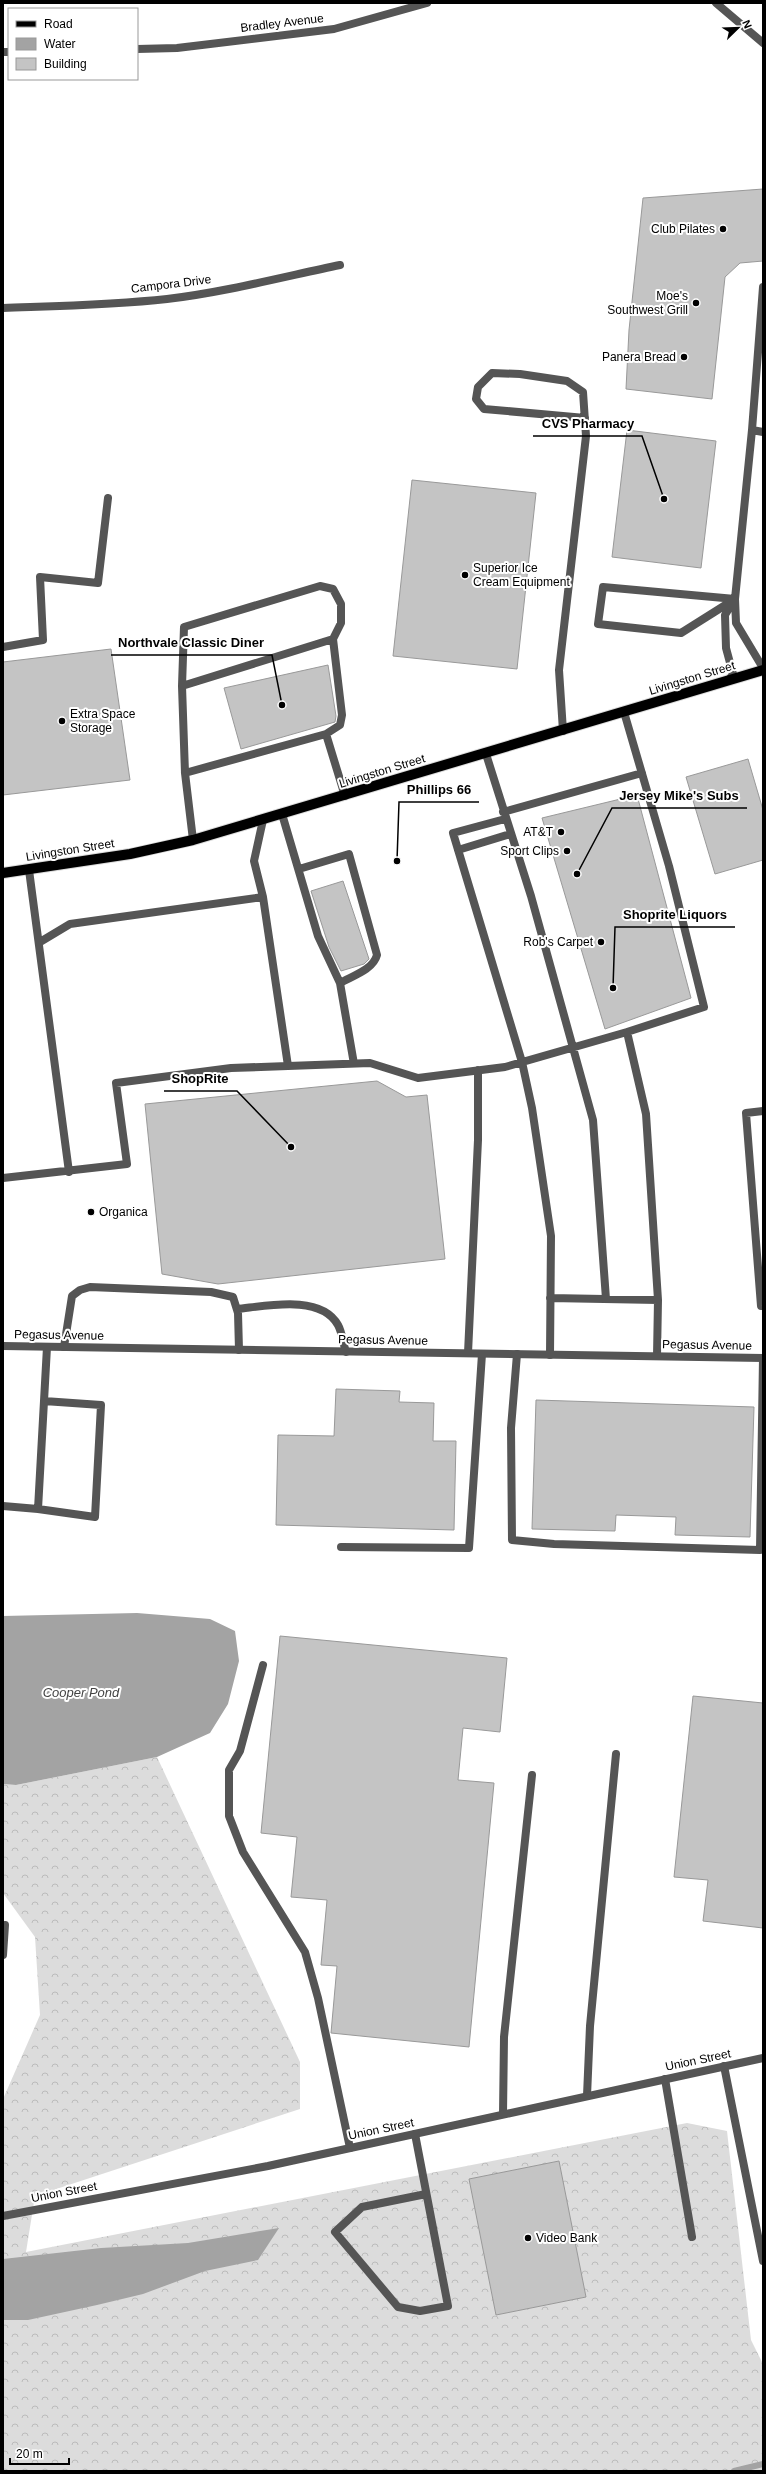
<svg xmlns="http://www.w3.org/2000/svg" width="766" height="2474" viewBox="0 0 766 2474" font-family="Arial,sans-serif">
<defs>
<pattern id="forest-crowns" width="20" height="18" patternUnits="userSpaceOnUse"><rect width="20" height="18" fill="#dcdcdc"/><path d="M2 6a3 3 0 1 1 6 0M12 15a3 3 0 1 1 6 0" fill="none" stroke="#bbb"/></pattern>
</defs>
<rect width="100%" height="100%" fill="#fff"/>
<!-- forest -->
<path fill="url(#forest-crowns)" d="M157,1757L300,2062V2109L35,2196L26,2252L687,2123L727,2131L751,2340L763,2364V2471H3V2099L40,2015L35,1937L3,1893V1784L16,1785Z"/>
<!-- water -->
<path fill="#a3a3a3" d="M137,1613L210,1619L235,1631L239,1661L228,1704L210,1733L157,1757L16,1785L3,1784V1616Z
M279,2228L258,2260L205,2271L143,2294L97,2305L28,2320H3V2259L101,2248L188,2243Z"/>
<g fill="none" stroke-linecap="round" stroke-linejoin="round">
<!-- stream -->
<path stroke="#a3a3a3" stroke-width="6" d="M734,2471L763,2464"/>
</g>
<!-- building -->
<path fill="#c4c4c4" stroke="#999" d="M763,189V261L740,263L725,277L712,399L626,389L629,330L643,198Z
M627,430L716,441L701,568L612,557Z
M412,480L536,493L517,669L393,656Z
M111,649L130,780L3,795V662Z
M328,665L336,716L335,722L241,749L224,688Z
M748,759L763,810V860L715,874L686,777Z
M637,795L691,998L605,1029L542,818Z
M343,881L369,959L364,964L341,971L329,947L311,891Z
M377,1081L406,1097L427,1095L445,1259L218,1284L162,1274L145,1104Z
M336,1389L400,1391L399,1402L434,1403L433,1441H456L454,1530L276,1525L278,1435L334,1436Z
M536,1400L754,1407L750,1537L675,1535L676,1517L616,1515L615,1531L532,1529Z
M280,1636L507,1658L500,1732L463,1728L458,1780L494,1783L469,2047L331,2033L337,1966L321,1965L327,1900L291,1897L297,1837L261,1833Z
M693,1696L763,1703V1928L703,1921L708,1880L674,1877Z
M559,2161L586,2297L496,2315L469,2179Z"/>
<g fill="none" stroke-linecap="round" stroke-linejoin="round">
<defs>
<path id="primary" d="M3,873L130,854L193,840L763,670"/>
</defs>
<!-- primary casing -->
<use href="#primary" stroke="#dbdbdb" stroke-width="12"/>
<!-- service -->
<path stroke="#555" stroke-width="8" d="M752,430L763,287
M763,432L752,430L735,599L736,623L763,668
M603,587L735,599L681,633L598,624Z
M3,647L43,640L40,577L98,583L108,498
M729,680L733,674L726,648L725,615L733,602
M182,686L184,627L320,586L333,589L341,604V623L333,639L342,715L340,725L326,734L185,773
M624,712L669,866L704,1007L627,1032
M563,731L559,670L586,436L583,392L567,381L520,374L492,373L478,387L476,399L484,409L585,418
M326,734L345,796
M486,754L531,896L593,1120L606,1299
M503,812L642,773
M282,814L318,936L340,983L354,1064
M505,819L453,833L522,1062L532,1108L551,1236L550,1355
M193,840L185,773L182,686L333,639
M458,850L510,834
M299,869L349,854L377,955C373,970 352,976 340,983
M29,870L69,1172
M40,942L70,924L263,897
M288,1066L370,1063L418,1078L505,1067L627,1032L646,1114L658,1300L657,1356
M763,1111L746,1113L761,1306H763
M3,1178L127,1164L116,1083L231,1068L288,1066L263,897L254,861L263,820
M550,1298L658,1300
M237,1309C266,1306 321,1294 338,1325C342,1332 343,1343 346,1352
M64,1347L72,1296L80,1290L90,1287L211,1292L233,1297L238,1313L239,1350
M468,1353L478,1140V1070
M517,1354L511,1428L512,1540L554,1544L760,1550L763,1358
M3,1506L38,1509L47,1347
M38,1509L95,1517L101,1405L44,1401
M341,1547L469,1548L482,1354
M263,1665L240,1751L229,1770V1816L243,1852L305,1952L318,1998L350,2148
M3,1955L5,1925
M724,2066L763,2261
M665,2079L692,2237
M587,2096L590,2026L616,1754
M503,2114L504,2037L532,1775
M415,2134L448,2306L420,2311L398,2307L335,2232L362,2207L426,2194"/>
<!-- minor -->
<path stroke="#555" stroke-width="8" d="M716,3L763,43
M137,49L177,48L334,29L427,3
M3,52H9
M3,308C58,306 113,305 167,299C225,292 283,277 340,265
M3,1346L763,1358
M3,2216L268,2166L763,2058"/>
<!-- primary -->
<use href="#primary" stroke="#000" stroke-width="10"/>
</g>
<!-- markers -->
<g fill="#000" stroke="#fff" stroke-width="1.5">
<circle cx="723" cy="229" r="4"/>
<circle cx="696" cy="303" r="4"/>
<circle cx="684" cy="357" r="4"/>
<circle cx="465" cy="575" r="4"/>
<circle cx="62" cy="721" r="4"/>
<circle cx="561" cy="832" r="4"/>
<circle cx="567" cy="851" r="4"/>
<circle cx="601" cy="942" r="4"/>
<circle cx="91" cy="1212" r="4"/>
<circle cx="528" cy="2238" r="4"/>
</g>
<g text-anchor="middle" stroke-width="4" stroke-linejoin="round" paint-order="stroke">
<!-- street labels -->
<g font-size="12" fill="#000" stroke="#fff">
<text transform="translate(282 23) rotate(-7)" y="4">Bradley Avenue</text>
<text transform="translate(171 284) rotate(-7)" y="4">Campora Drive</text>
<text transform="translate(692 678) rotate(-17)" y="4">Livingston Street</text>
<text transform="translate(382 771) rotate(-17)" y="4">Livingston Street</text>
<text transform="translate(70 850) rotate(-9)" y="4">Livingston Street</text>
<text transform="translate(59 1335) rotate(1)" y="4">Pegasus Avenue</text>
<text transform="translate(383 1340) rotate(1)" y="4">Pegasus Avenue</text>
<text transform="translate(707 1345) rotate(1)" y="4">Pegasus Avenue</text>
<text transform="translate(698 2060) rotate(-12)" y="4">Union Street</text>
<text transform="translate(381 2129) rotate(-12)" y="4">Union Street</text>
<text transform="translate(64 2192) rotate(-11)" y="4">Union Street</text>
</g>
<!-- poi labels -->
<g font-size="12" fill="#000" stroke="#fff" text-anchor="end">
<text x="715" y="233">Club Pilates</text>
<text x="688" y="300">Moe's<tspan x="688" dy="14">Southwest Grill</tspan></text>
<text x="676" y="361">Panera Bread</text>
<text x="473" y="572" text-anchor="start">Superior Ice<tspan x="473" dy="14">Cream Equipment</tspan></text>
<text x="70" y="718" text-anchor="start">Extra Space<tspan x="70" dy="14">Storage</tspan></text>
<text x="553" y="836">AT&amp;T</text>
<text x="559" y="855">Sport Clips</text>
<text x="593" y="946">Rob's Carpet</text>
<text x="99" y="1216" text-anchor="start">Organica</text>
<text x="536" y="2242" text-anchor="start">Video Bank</text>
</g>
<!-- water labels -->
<g font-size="13" font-style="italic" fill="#444" stroke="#fff">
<text x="81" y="1697">Cooper Pond</text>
</g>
</g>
<!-- callouts -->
<path fill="none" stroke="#000" stroke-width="1.5" d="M664 499L642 436H533M282 705L272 655H111M397 861L399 802H479M577 874L612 808H747M613 988L615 927H735M291 1147L237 1091H164"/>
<g fill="#000" stroke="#fff" stroke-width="1.5">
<circle cx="664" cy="499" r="4"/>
<circle cx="282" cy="705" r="4"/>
<circle cx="397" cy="861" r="4"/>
<circle cx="577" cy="874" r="4"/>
<circle cx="613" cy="988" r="4"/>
<circle cx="291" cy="1147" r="4"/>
</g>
<g font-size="13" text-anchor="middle" font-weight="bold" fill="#000" stroke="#fff" stroke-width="4" stroke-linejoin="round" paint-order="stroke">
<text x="588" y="428">CVS Pharmacy</text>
<text x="191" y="647">Northvale Classic Diner</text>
<text x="439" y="794">Phillips 66</text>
<text x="679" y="800">Jersey Mike's Subs</text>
<text x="675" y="919">Shoprite Liquors</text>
<text x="200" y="1083">ShopRite</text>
</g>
<!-- border -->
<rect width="766" height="2474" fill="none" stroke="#000000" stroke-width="8"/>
<!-- legend -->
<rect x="8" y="8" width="130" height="72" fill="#ffffff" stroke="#999999"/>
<rect x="16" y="21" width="20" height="6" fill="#000000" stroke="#999999"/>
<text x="44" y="28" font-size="12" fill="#000000">Road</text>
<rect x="16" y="38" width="20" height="12" fill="#a3a3a3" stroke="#999999"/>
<text x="44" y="48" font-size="12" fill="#000000">Water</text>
<rect x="16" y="58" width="20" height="12" fill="#c4c4c4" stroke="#999999"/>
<text x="44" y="68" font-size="12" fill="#000000">Building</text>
<!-- north arrow -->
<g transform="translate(738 28) rotate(67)" stroke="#ffffff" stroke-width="3" paint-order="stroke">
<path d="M0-3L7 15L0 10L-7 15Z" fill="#000000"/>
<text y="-6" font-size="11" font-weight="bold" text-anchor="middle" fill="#000000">N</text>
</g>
<!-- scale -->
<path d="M10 2458v6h59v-6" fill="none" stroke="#000000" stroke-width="2"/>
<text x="16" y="2458" font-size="12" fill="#000000" stroke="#ffffff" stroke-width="3" paint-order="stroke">20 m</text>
</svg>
